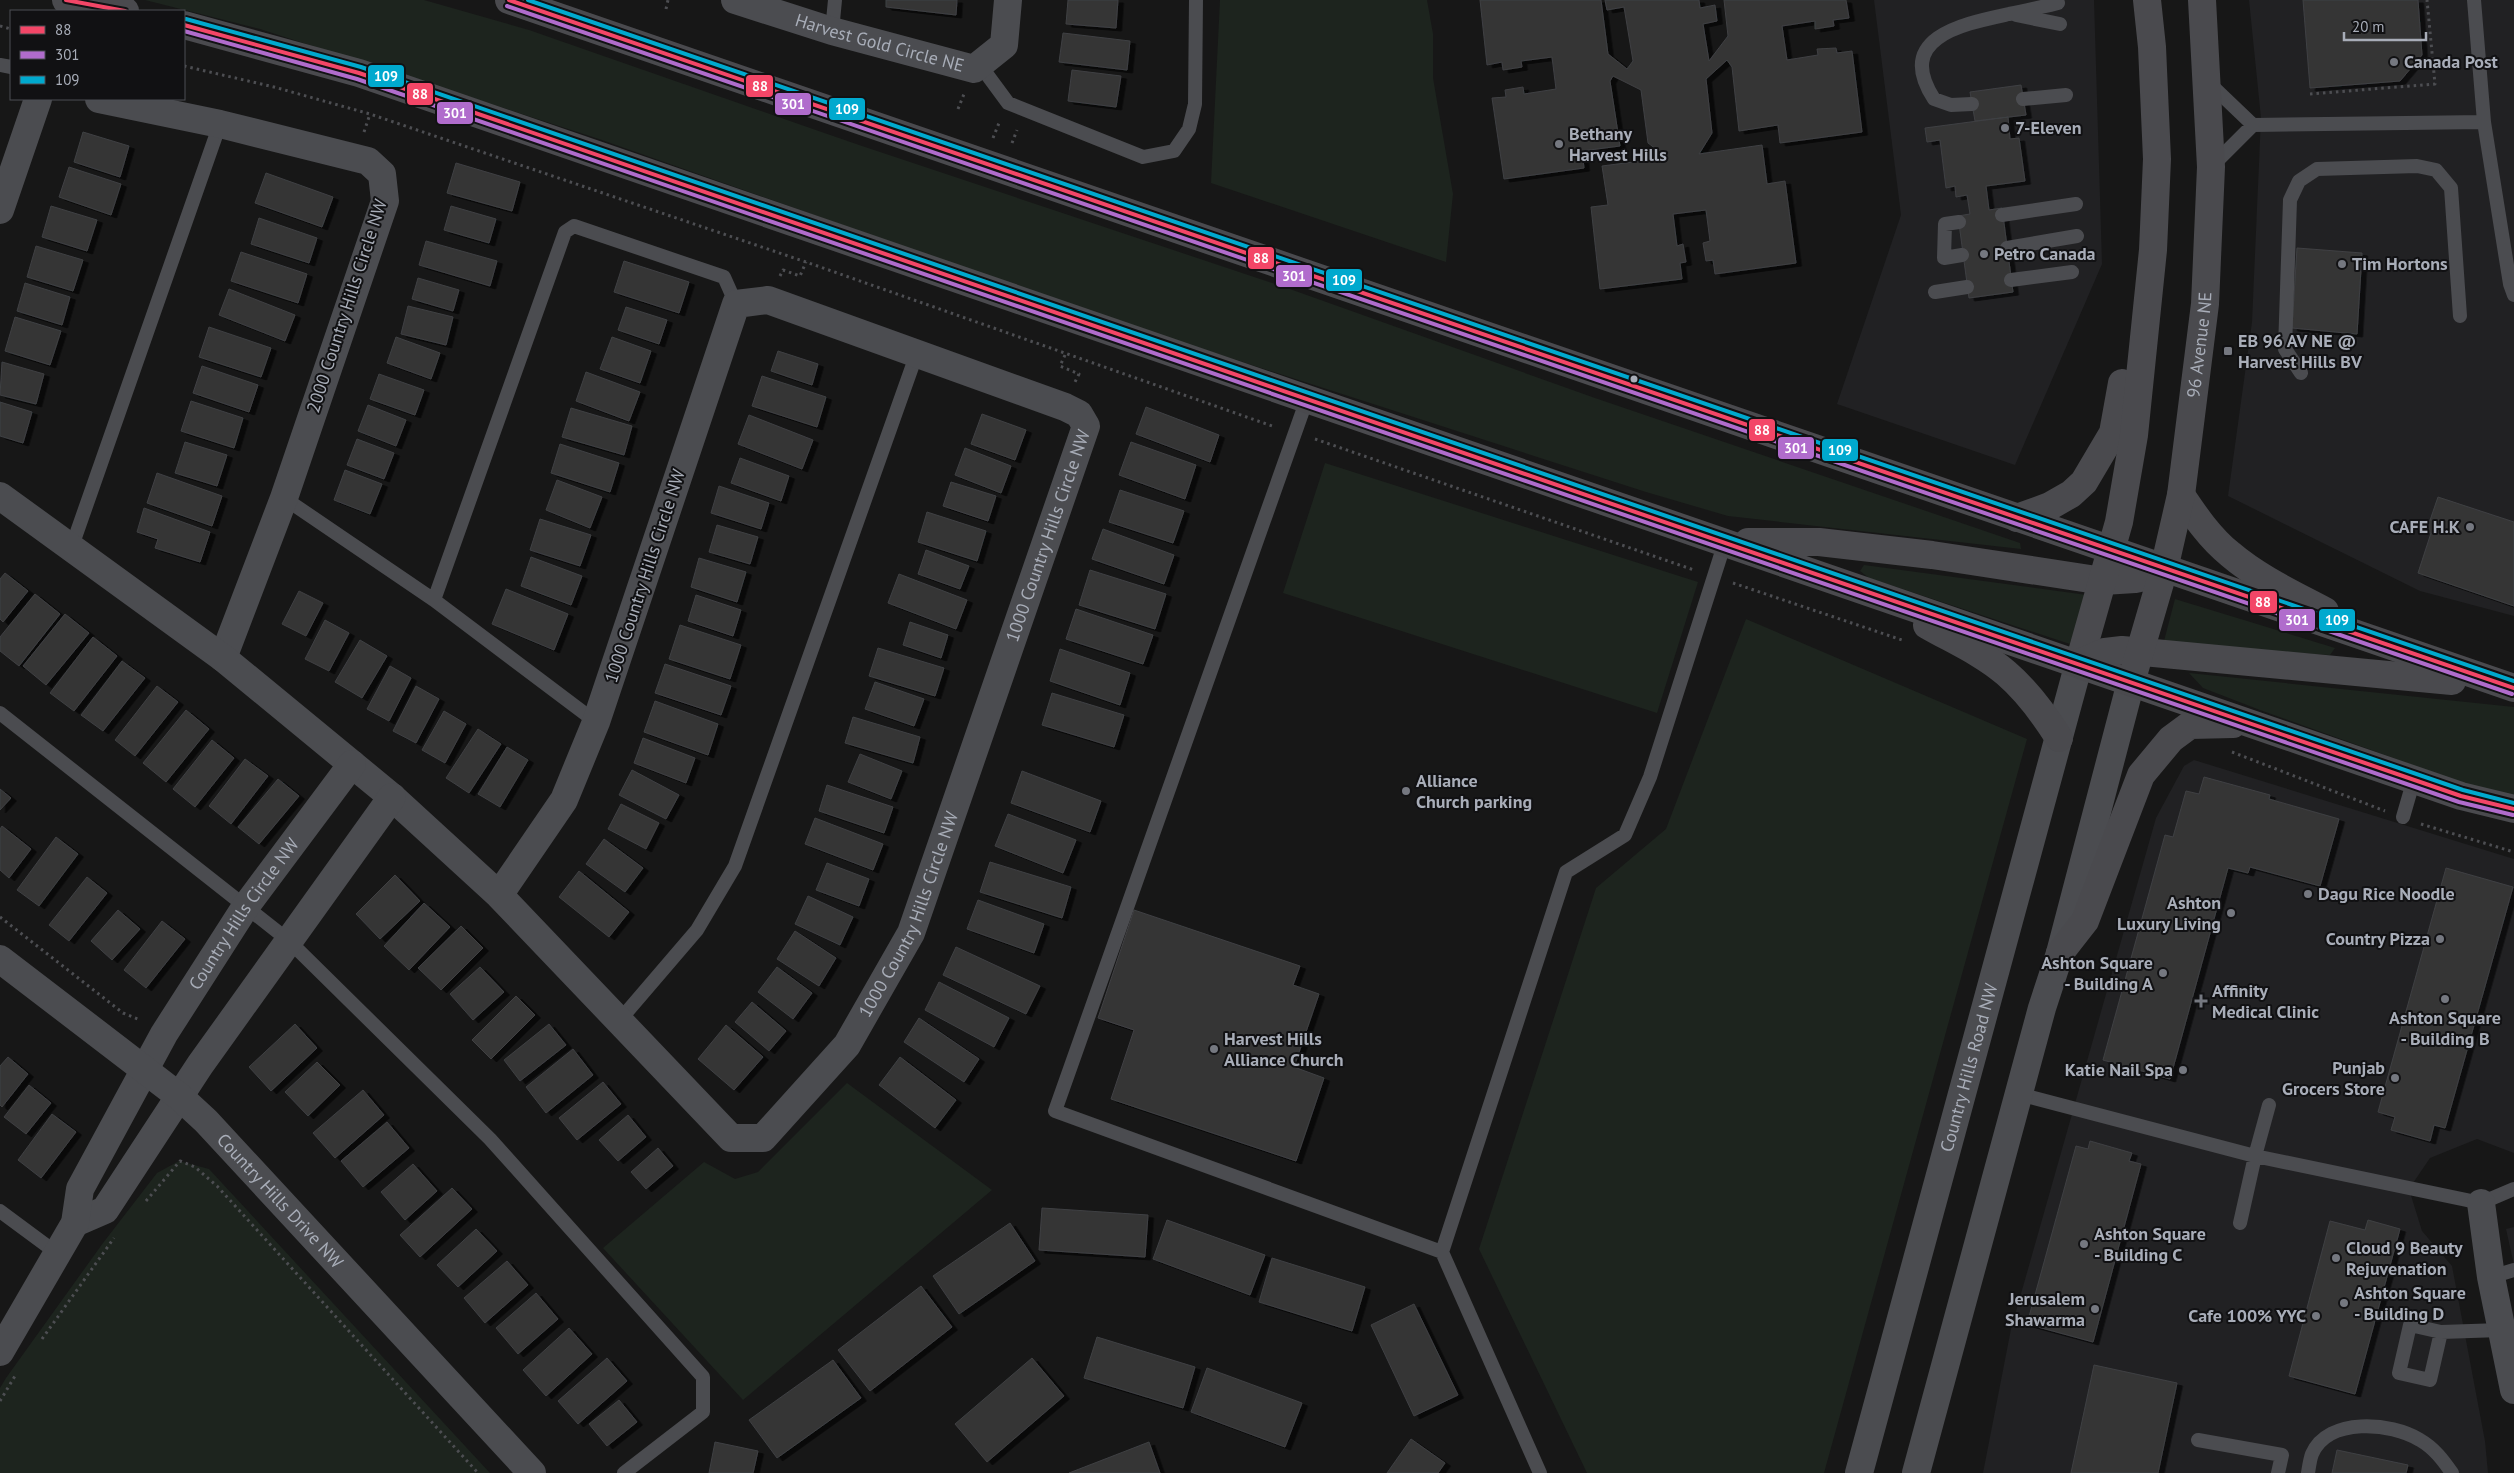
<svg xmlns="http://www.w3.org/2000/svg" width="2514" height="1473" viewBox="0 0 2514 1473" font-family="'PT Sans',sans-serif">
<defs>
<filter id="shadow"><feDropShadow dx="5.5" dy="3" stdDeviation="0" flood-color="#0009"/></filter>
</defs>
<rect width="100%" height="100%" fill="#171717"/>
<!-- built -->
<path fill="#212123" d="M1874,0H2094L2102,264L2015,465L1837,404L1901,215Z
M2249,0H2514V616L2420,591L2228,496L2252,322L2261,118Z
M2194,760L2514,859V1153L2477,1139L2430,1158L2409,1189L2422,1231L2452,1266L2485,1441L2488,1473H1983L2011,1329L2156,818L2184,766Z
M2514,1227V1265L2506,1229Z"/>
<!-- green -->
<path fill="#1d241e" d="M145,0H424L529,30L859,145L1287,288L1595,398L2020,543L2021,549L1728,516L1646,492L1109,319L599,139L260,29Z
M1220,0H1427L1433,34V78L1453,194L1446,262L1211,183Z
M1325,463L1698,582L1657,713L1283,593Z
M1864,565L2087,595L2070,644L1869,578L1860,571Z
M2175,599L2335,648L2330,655L2163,645Z
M1746,619L2027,739L1824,1473H1587L1479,1249L1596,888L1666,829Z
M2189,673L2514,707V798L2485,791L2260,710L2203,688Z
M847,1083L992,1190L743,1400L603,1248L704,1162L735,1179L758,1172Z
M179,1161L209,1169L490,1473H0V1388L6,1378L103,1243L157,1173Z"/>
<!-- building -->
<path fill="#353536" stroke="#3f4043" filter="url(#shadow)" d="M886,0H957L956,15L886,7Z
M1068,0H1118L1116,28L1066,24Z
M1480,0H1601L1608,54L1627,69L1633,61L1624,7L1607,10L1605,0H1699L1700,8L1715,5L1717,21L1703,24L1709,61L1728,36L1724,0H1846L1849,18L1833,20L1834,26L1815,29V21L1782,26L1787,60L1818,55L1817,49L1836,48L1837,53L1852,51L1862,132L1780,143L1778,125L1739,131L1732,67L1727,60L1706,79L1712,133L1699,154L1762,145L1767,184L1785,181L1796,263L1715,274L1713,260L1706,261L1703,243L1710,241L1706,210L1673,214L1677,246L1683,244L1686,262L1680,263L1682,279L1600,289L1591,207L1608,205L1602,166L1664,158V155L1648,143L1641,90L1613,76L1610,81L1620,146L1582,151L1584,168L1504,179L1492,98L1506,97L1505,90L1523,87L1524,94L1556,89L1552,57L1521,61L1522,67L1503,70L1502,62L1487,65Z
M2303,0H2418L2422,55L2400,81L2310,88Z
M1063,33L1130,41L1127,70L1059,62Z
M1072,70L1121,76L1116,107L1068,101Z
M2021,85L2026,115L1975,121L1970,92Z
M2008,117L2010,139L2019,138L2025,181L1986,186L1989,210L2002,208L2013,292L1969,298L1958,216L1970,214L1967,195L1956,197L1955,186L1946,188L1940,140L1927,142L1925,128Z
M83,132L129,146L120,177L74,162Z
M456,163L520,182L512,211L447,193Z
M69,167L121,184L111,215L59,197Z
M266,173L333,197L322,227L255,203Z
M51,206L97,220L87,251L42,237Z
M451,206L496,219L489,243L444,230Z
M259,218L317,238L309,263L251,244Z
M426,241L497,261L490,286L419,265Z
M36,246L83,260L73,291L27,277Z
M2297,248L2362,253L2357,334L2292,328Z
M241,252L307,274L298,303L231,281Z
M624,261L689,282L679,313L614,292Z
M418,278L459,290L453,311L412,299Z
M25,283L70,297L62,325L17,311Z
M229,289L295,315L285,341L219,315Z
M408,306L453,317L446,345L401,334Z
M626,307L667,320L659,344L618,330Z
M15,317L61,331L50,365L5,351Z
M209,327L271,348L261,377L199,357Z
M396,337L440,353L431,379L387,363Z
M612,337L651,351L640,383L600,369Z
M778,351L818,364L812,385L771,371Z
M2,362L44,374L36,404L0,395Z
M202,366L258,385L249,412L193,393Z
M586,372L640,392L629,421L576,401Z
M379,374L424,390L415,415L370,399Z
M762,376L826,397L817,427L752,406Z
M191,401L243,418L234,448L181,431Z
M0,402L32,412L23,443L0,436Z
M368,405L406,420L396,446L358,431Z
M1146,407L1219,435L1210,462L1136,434Z
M571,408L632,426L624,455L562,437Z
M982,414L1026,430L1015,460L971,444Z
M749,415L813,440L802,469L738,444Z
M357,439L394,453L384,479L347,465Z
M185,442L227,455L217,486L175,473Z
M1131,442L1196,465L1185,499L1119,475Z
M560,444L619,463L610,492L551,473Z
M965,448L1011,466L1001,493L955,475Z
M740,458L789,476L781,501L731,483Z
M345,470L382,484L370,514L334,500Z
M157,473L222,496L212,526L147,503Z
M557,480L602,497L590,528L546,510Z
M951,482L996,496L988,521L943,506Z
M719,486L769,503L761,529L711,513Z
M1120,490L1184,511L1173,543L1109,522Z
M2438,497L2514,522V606L2418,573L2431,533L2426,532Z
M144,508L210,532L200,562L155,548L158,539L137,532Z
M927,512L986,531L977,561L918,542Z
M540,519L591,535L580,566L530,550Z
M717,525L758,537L750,564L709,552Z
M1103,529L1174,555L1164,584L1092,559Z
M926,550L969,566L960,589L918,574Z
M531,557L582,576L571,605L521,586Z
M699,558L746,572L737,602L691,587Z
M1090,570L1166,594L1155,629L1079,605Z
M5,573L28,591L3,622L0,619V579Z
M899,574L967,600L956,629L888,603Z
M506,589L568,614L554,650L492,624Z
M299,591L323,603L306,636L282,624Z
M35,594L60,614L19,666L0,651V637Z
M696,595L741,610L733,636L688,621Z
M1076,609L1153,635L1143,664L1066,639Z
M65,614L89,633L46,685L23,666Z
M325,620L349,633L329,671L305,659Z
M910,622L948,635L941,658L903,645Z
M680,625L741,645L730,679L669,659Z
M93,637L117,656L74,711L50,693Z
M360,640L387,656L362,698L335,682Z
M878,648L944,668L935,696L869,676Z
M1060,649L1130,673L1120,705L1050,681Z
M122,661L145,678L103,731L81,715Z
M665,664L731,686L721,715L655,693Z
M390,666L411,678L389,721L367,709Z
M875,682L924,699L914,726L865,709Z
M157,686L178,702L135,756L115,740Z
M416,686L439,699L416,743L393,731Z
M1052,693L1124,715L1114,747L1042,725Z
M655,701L718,724L708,755L644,732Z
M186,710L209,729L166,782L143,763Z
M444,711L466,724L445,763L422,750Z
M853,717L920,737L913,763L845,743Z
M478,729L501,744L469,793L446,778Z
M643,738L695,758L686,783L634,763Z
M212,740L234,758L195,807L173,789Z
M507,747L528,760L500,807L478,794Z
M860,754L902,771L891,799L848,782Z
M245,759L268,776L231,824L209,806Z
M632,770L679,795L666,819L619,795Z
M1022,771L1101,801L1090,832L1011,803Z
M2204,777L2270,795L2269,799L2339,819L2320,886L2250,867L2248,873L2228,868L2170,1079L2103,1060L2165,835L2173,837L2186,791L2199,794Z
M278,779L299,796L259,844L238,827Z
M827,785L893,807L884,833L819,811Z
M0,789L11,798L0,810Z
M621,804L659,823L646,849L608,829Z
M1008,814L1076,840L1063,873L995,846Z
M815,818L883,844L873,870L805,844Z
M2,826L31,849L9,878L0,870V829Z
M56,837L78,854L39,906L17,890Z
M604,839L643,868L625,892L586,864Z
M990,862L1071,887L1062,918L980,892Z
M827,863L869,879L859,906L816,890Z
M2446,868L2513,887L2445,1128L2434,1125L2430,1141L2391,1130L2395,1117L2378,1112Z
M579,871L629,912L609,937L559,897Z
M395,875L420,901L380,939L356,914Z
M87,877L107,893L69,941L49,925Z
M808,896L853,917L840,945L795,924Z
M978,900L1044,924L1034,953L967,929Z
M424,903L450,927L409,970L384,946Z
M118,910L140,929L112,960L91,941Z
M1134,910L1300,966L1293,985L1319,994L1294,1067L1324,1078L1296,1161L1111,1099L1134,1030L1098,1018Z
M162,921L185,939L146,988L124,970Z
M461,926L483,948L441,990L418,968Z
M795,931L836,958L819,986L777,959Z
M956,947L1040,986L1026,1014L943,975Z
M480,967L504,992L473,1020L450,994Z
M777,967L812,993L793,1019L758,992Z
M939,982L1009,1018L994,1047L925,1010Z
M516,996L535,1015L491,1059L472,1040Z
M752,1002L786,1031L769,1051L735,1022Z
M919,1018L979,1059L964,1082L904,1042Z
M295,1024L317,1048L271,1091L249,1067Z
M549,1024L566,1045L520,1081L504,1060Z
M726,1025L763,1057L734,1090L698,1059Z
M573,1049L593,1075L546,1113L526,1087Z
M8,1057L28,1074L2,1107L0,1105V1066Z
M900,1057L956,1100L935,1128L879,1085Z
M317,1062L340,1085L308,1116L285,1092Z
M603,1082L621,1104L577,1140L559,1118Z
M29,1085L51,1103L26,1134L4,1117Z
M363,1090L384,1115L335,1158L313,1133Z
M52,1114L76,1132L41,1178L18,1160Z
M628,1115L646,1137L618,1161L599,1140Z
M387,1122L409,1148L363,1187L341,1161Z
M2090,1141L2132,1153L2129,1161L2141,1164L2093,1342L2027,1324L2076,1146L2088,1149Z
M658,1148L673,1166L646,1189L631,1172Z
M413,1164L437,1191L405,1220L381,1192Z
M452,1188L472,1209L420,1257L400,1235Z
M1042,1208L1148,1215L1145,1257L1039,1250Z
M1167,1220L1265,1255L1250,1295L1153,1259Z
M2368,1220L2400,1229L2355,1394L2289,1376L2330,1221L2365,1230Z
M1010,1223L1035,1261L959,1314L933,1276Z
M476,1229L497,1251L458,1287L437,1265Z
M1272,1258L1365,1287L1352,1331L1259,1302Z
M507,1261L528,1285L485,1323L464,1298Z
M921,1286L952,1327L870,1391L838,1350Z
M536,1293L558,1319L518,1354L496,1328Z
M1414,1304L1458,1395L1414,1416L1371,1325Z
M569,1328L592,1354L546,1396L523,1370Z
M1097,1337L1195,1367L1183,1408L1084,1378Z
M607,1358L627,1381L578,1424L558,1401Z
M1032,1358L1064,1396L987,1462L955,1424Z
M833,1360L861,1398L777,1458L749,1420Z
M2094,1365L2177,1383L2158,1473H2071Z
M1207,1368L1302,1403L1285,1447L1191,1412Z
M619,1400L637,1422L607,1446L589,1424Z
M1411,1439L1445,1463L1438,1473H1387Z
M715,1442L758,1451L753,1473H709Z
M1149,1442L1160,1473H1069Z
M2337,1450L2408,1465L2406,1473H2332Z"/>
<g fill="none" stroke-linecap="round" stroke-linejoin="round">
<!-- path -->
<path stroke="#4d4e52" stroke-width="3" stroke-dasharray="2.5 4" stroke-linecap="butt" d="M666,9L668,0
M0,26L11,29
M184,66L274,87L370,114L806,262L1275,427
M2310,94L2435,84L2427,0
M958,109L964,94
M364,132L370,114
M993,138L999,123
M1012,143L1017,130
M780,276L783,270L800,276L806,262
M1065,355L1060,366L1079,374L1075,382
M1315,439L1694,570
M1733,583L1905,641
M2232,752L2385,811
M2421,824L2514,852
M0,917L123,1013L140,1020
M146,1201L180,1161L195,1167L217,1186L478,1473
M42,1339L114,1238
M0,1401L15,1376"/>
<!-- service -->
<path stroke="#4b4c50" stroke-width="14" d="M2474,0L2484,122L2510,284L2514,295
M2016,15L2060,24
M832,31L835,0
M0,65L11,67
M980,65L1008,103L1143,157L1174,151L1189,129L1195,104L1196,0
M2208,82L2253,125
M2023,99L2066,95
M1972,104L1951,105L1934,99C1894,37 1963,24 2009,14C2026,11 2042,7 2058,3
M2212,166L2253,125L2484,122
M2002,215L2076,204
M1959,222L1945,224L1944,258L1962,255
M2007,248L2077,236
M2011,280L2072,272
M1935,292L1967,287
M2301,373L2285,349L2290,200L2299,181L2317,169L2417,166L2436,170L2451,188L2460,316
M1307,399L1055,1111L1442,1252L1540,1473
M284,498L434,600L596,722
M71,549L220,124
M434,600L565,232L574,226L724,277L736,304
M0,713L288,940L490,1139L703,1377V1412L624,1473
M2403,817L2414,779
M619,1021L697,930L735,866L917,353
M2019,1094L2255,1156L2269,1105
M0,1211L58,1254
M2240,1223L2255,1156L2481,1203L2514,1189
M1442,1252L1566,872L1625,835L1650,777L1725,542
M2491,1277L2514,1270
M2441,1332L2430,1380L2399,1373L2410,1325L2441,1332L2501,1330
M2198,1440L2282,1455L2278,1473
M2308,1473C2309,1467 2310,1459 2312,1454C2328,1417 2391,1422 2420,1440C2434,1448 2443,1460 2452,1473"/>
<!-- minor -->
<g stroke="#4b4c50" stroke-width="28">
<path id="s1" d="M735,0L832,31L974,69L1004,45L1008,0"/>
<path d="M99,99L220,124L368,161L382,174L385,201L284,498L223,658"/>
<path d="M0,210L38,99"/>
<path id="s2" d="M0,496L223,658L392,797L499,895L731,1138H763L847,1045L911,933L1086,426L1079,414L1065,407L768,300L736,304L596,722L564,800L499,895"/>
<path d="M2481,1203L2491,1277L2514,1390"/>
<path d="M75,1223L105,1210L200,1065L392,797"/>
<path id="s3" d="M0,1352L75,1223L80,1189L164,1034L246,906L352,764"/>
</g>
<!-- tertiary -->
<g stroke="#4b4c50" stroke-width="28">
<path id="s4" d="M0,959L180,1097L206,1121L532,1473"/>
<path id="s5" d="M1859,1473L2079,663"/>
<path d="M1916,1473L2042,1008L2060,953L2131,682"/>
</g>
<!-- secondary -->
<g stroke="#4a4a4e" stroke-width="28">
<path d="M66,0L125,11"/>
<path d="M509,0L2514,688"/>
<path d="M184,25L359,73L2461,796L2514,809"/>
<path d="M2181,495C2195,516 2210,538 2230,554C2258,578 2293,594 2325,611"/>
<path d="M2017,518L2050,506L2071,494L2084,482L2113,433L2122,383"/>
<path d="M1748,542H1819L1932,555L2103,581L2135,579L2149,576L2164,569"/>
<path d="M1927,625C1953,640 1983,653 2006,673C2028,692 2044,714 2059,738"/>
<path d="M2079,663L2119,522L2134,435L2153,250L2157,159L2152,47L2147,0"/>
<path d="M2079,663L2105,652L2122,650L2452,681"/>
<path id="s6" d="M2131,682L2164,569L2181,495L2205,304L2211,167L2202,0"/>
<path d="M2060,953L2085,921L2141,775L2171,739L2190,725L2233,724"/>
</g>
<defs>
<path id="bus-1" d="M66,0L125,11
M509,0L2514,688
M184,25L359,73L2461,796L2514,809"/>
<path id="bus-2" d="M507,6L2512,694
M184,31L357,79L2459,802L2513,815"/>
<path id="bus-3" d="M528,0L2514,681
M186,19L361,67L2463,790L2514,803"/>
</defs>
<!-- bus-1 casing -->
<use href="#bus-1" stroke="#111113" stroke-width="8"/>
<!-- bus-2 casing -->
<use href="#bus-2" stroke="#111113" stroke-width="8"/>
<!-- bus-3 casing -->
<use href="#bus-3" stroke="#111113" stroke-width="8"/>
<!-- bus-1 -->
<use href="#bus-1" stroke="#f34667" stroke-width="4"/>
<!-- bus-2 -->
<use href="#bus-2" stroke="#b06ccc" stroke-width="4"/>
<!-- bus-3 -->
<use href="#bus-3" stroke="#00a9ce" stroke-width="4"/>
</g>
<!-- markers -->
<g fill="#757880" stroke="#111113" stroke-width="2">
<circle cx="2394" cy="62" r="5"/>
<circle cx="2005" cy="128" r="5"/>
<circle cx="1559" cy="144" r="5"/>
<circle cx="1984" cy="254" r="5"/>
<circle cx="2342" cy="264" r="5"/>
<rect x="2223" y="346" width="10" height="10" rx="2.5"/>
<circle cx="2470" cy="527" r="5"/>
<circle cx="1406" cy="791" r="5"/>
<circle cx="2308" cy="894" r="5"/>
<circle cx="2231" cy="913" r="5"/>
<circle cx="2440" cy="939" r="5"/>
<circle cx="2163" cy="973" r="5"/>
<circle cx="2445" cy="999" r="5"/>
<path d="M2198.5 993.5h5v5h5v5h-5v5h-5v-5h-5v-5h5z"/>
<circle cx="1214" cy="1049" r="5"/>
<circle cx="2183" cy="1070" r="5"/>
<circle cx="2395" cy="1078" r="5"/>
<circle cx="2084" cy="1244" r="5"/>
<circle cx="2336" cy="1258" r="5"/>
<circle cx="2344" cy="1303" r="5"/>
<circle cx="2095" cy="1309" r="5"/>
<circle cx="2316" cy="1316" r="5"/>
</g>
<circle fill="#a8adb8" stroke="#111113" stroke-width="2" cx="1634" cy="379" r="4.5"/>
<g text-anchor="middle" stroke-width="4" stroke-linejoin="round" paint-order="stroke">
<!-- street labels -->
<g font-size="18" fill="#a8adb8" stroke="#111113">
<text dy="6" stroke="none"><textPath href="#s1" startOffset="151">Harvest Gold Circle NE</textPath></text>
<text transform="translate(347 306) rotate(-72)" y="6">2000 Country Hills Circle NW</text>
<text dy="6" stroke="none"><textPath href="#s6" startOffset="345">96 Avenue NE</textPath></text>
<text dy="6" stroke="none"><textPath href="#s2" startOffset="1682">1000 Country Hills Circle NW</textPath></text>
<text transform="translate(645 576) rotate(-72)" y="6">1000 Country Hills Circle NW</text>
<text dy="6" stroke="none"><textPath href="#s2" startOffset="1278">1000 Country Hills Circle NW</textPath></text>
<text dy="6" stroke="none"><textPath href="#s3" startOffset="504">Country Hills Circle NW</textPath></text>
<text dy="6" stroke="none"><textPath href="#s5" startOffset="420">Country Hills Road NW</textPath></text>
<text dy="6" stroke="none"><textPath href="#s4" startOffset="371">Country Hills Drive NW</textPath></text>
</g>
<!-- poi labels -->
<g font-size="18" font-weight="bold" fill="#a8adb8" stroke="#111113" text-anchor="start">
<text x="2404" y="68">Canada Post</text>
<text x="2015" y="134">7-Eleven</text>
<text x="1569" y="140">Bethany<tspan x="1569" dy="21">Harvest Hills</tspan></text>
<text x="1994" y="260">Petro Canada</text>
<text x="2352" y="270">Tim Hortons</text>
<text x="2238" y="347">EB 96 AV NE @<tspan x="2238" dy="21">Harvest Hills BV</tspan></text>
<text x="2460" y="533" text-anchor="end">CAFE H.K</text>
<text x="1416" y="787">Alliance<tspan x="1416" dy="21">Church parking</tspan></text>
<text x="2318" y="900">Dagu Rice Noodle</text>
<text x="2221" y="909" text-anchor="end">Ashton<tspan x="2221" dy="21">Luxury Living</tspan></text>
<text x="2430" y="945" text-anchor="end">Country Pizza</text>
<text x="2153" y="969" text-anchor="end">Ashton Square<tspan x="2153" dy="21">- Building A</tspan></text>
<text x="2212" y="997">Affinity<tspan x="2212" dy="21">Medical Clinic</tspan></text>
<text x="2445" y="1024" text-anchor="middle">Ashton Square<tspan x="2445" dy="21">- Building B</tspan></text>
<text x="1224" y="1045">Harvest Hills<tspan x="1224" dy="21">Alliance Church</tspan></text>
<text x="2385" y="1074" text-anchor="end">Punjab<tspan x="2385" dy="21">Grocers Store</tspan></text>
<text x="2173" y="1076" text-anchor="end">Katie Nail Spa</text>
<text x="2094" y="1240">Ashton Square<tspan x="2094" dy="21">- Building C</tspan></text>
<text x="2346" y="1254">Cloud 9 Beauty<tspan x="2346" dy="21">Rejuvenation</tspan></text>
<text x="2354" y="1299">Ashton Square<tspan x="2354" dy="21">- Building D</tspan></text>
<text x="2085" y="1305" text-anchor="end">Jerusalem<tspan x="2085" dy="21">Shawarma</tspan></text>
<text x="2306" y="1322" text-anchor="end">Cafe 100% YYC</text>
</g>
</g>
<g stroke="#111113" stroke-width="2">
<rect x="367" y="64" width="38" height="24" rx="5" fill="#00a9ce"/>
<rect x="745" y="74" width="29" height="24" rx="5" fill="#f34667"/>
<rect x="406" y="82" width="28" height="24" rx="5" fill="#f34667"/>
<rect x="774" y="92" width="38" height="24" rx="5" fill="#b06ccc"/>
<rect x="828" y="97" width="38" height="24" rx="5" fill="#00a9ce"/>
<rect x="436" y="101" width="38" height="24" rx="5" fill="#b06ccc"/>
<rect x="1247" y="246" width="28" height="24" rx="5" fill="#f34667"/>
<rect x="1275" y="264" width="38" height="24" rx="5" fill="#b06ccc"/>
<rect x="1325" y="268" width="38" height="24" rx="5" fill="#00a9ce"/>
<rect x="1748" y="418" width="28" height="24" rx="5" fill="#f34667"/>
<rect x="1777" y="436" width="38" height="24" rx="5" fill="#b06ccc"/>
<rect x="1821" y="438" width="38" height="24" rx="5" fill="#00a9ce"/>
<rect x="2249" y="590" width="29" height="24" rx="5" fill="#f34667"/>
<rect x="2278" y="608" width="38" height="24" rx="5" fill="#b06ccc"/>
<rect x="2318" y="608" width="38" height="24" rx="5" fill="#00a9ce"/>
</g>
<g font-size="14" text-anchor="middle" font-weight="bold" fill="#fff">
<text x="386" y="81">109</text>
<text x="760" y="91">88</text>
<text x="420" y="99">88</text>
<text x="793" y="109">301</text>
<text x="847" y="114">109</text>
<text x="455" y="118">301</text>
<text x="1261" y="263">88</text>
<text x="1294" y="281">301</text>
<text x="1344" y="285">109</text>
<text x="1762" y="435">88</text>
<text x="1796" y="453">301</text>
<text x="1840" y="455">109</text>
<text x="2263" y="607">88</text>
<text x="2297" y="625">301</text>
<text x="2337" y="625">109</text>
</g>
<!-- legend -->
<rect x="10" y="10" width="175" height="90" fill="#111113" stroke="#4d4f55"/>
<rect x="20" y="26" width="25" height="8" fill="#f34667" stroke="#4d4f55"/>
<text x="55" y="35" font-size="15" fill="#a8adb8">88</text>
<rect x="20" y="51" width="25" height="8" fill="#b06ccc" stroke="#4d4f55"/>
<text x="55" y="60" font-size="15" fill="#a8adb8">301</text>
<rect x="20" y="76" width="25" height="8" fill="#00a9ce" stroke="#4d4f55"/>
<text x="55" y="85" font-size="15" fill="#a8adb8">109</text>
<!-- scale -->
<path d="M2344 32v8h82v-8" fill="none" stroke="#a8adb8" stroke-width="2.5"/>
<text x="2352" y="32" font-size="15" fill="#a8adb8" stroke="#111113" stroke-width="4" paint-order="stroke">20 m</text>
</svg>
